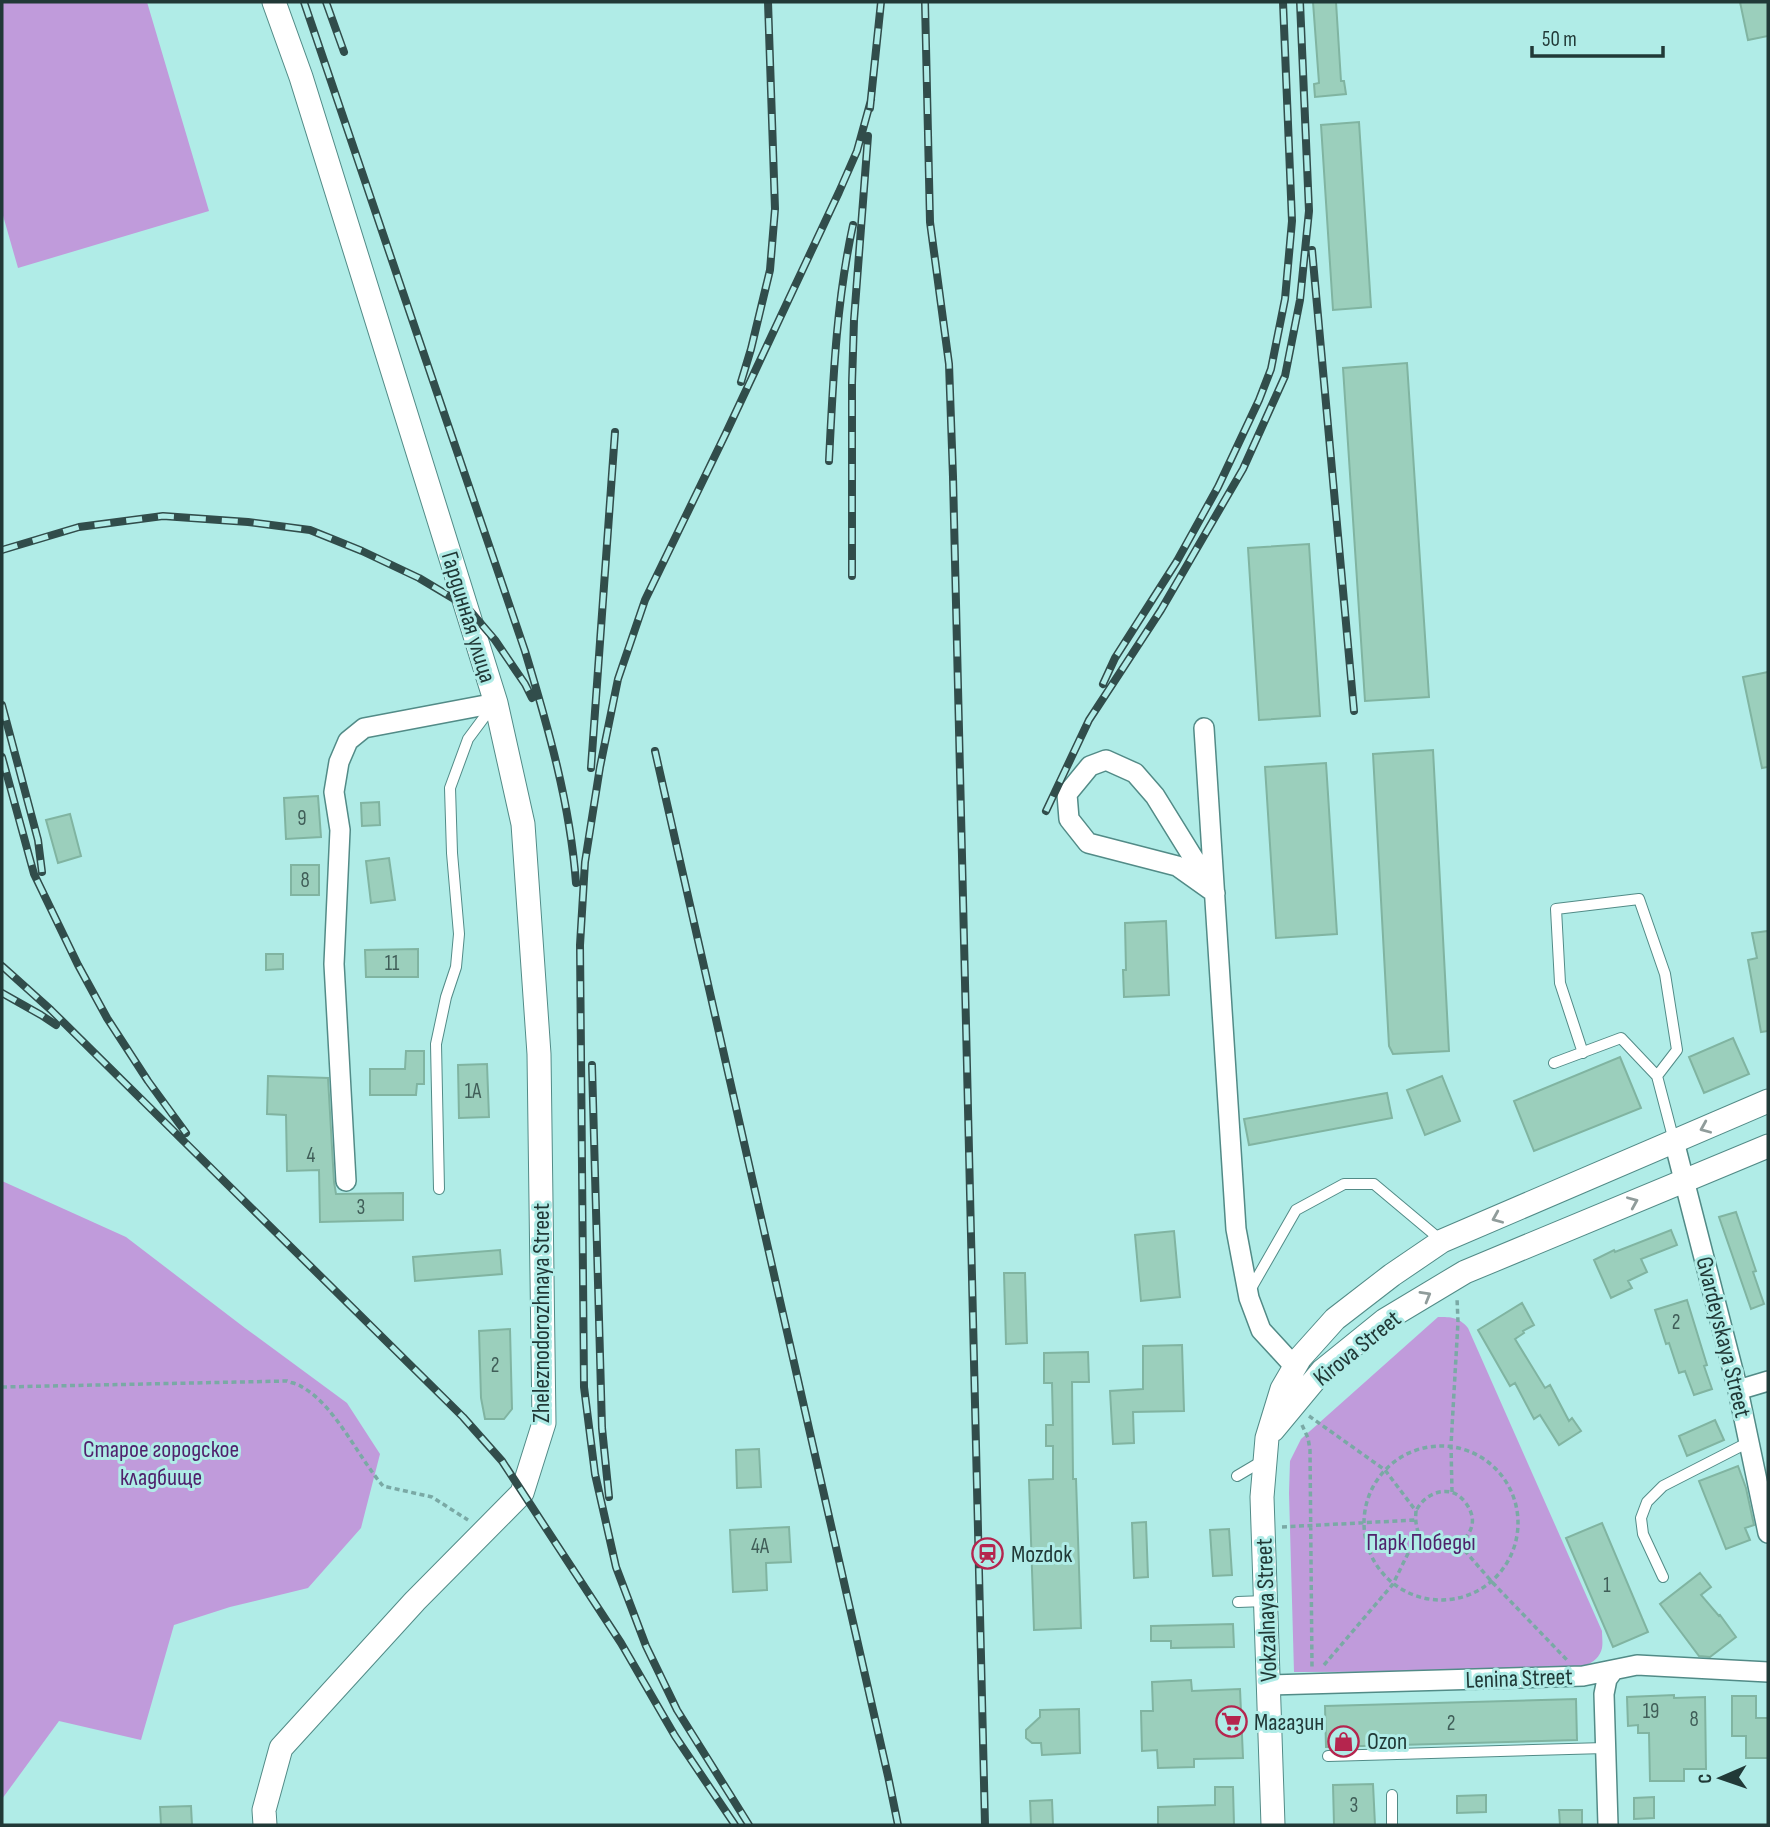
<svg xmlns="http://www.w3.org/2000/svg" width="1770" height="1827" viewBox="0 0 1770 1827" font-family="'Sofia Sans Condensed',sans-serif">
<rect width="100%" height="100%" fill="#b0ece7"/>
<!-- green -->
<path fill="#c09bdb" d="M2,2H147L209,211L18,268L2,212Z
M2,1181L126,1237L245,1328L347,1403L380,1454L361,1528L308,1588L230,1607L174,1625L141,1740L59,1721L2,1799Z
M1438,1317C1451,1317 1459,1317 1468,1328L1602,1631C1602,1636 1603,1643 1602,1648C1598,1666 1575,1669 1560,1671L1294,1672L1289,1493L1290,1461L1301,1439Z"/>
<!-- building -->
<path fill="#9bcfbc" stroke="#80b4a1" stroke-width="2" d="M1313,2H1336L1341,81H1344L1346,94L1315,97L1314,84L1319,83Z
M1740,2H1768V36L1748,40Z
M1359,122L1371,307L1333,310L1321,125Z
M1407,363L1429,697L1365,701L1343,368Z
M1309,544L1320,716L1259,720L1248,548Z
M1768,672V767L1762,768L1743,677Z
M1433,750L1449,1051L1393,1054L1389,1046L1373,754Z
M1326,763L1337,934L1276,938L1265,767Z
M318,796L321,837L286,839L284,798Z
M379,802L380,825L362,826L361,803Z
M70,814L81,856L58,863L46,820Z
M389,858L395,900L371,903L366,861Z
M291,865H319V895H291Z
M1166,921L1169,995L1124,997L1123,970H1126L1125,923Z
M1768,931V1031L1761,1032L1748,960L1757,958L1752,933Z
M418,949V977H366L365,950Z
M266,954H283V969L266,970Z
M1733,1038L1749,1074L1704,1093L1689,1057Z
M406,1051H424V1084H417L416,1095H370V1069H405Z
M1620,1057L1641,1108L1534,1151L1514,1101Z
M487,1064L489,1117L459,1118L458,1065Z
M268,1076L328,1078L334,1182L336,1194L403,1193V1220L320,1222L319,1170L287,1171L286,1115L267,1114Z
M1442,1076L1460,1121L1425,1135L1407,1090Z
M1387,1093L1392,1118L1249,1145L1244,1119Z
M1736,1212L1756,1271L1753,1272L1764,1304L1751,1309L1719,1217Z
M1671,1230L1677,1245L1641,1259L1647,1272L1628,1281L1632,1288L1611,1298L1594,1260L1614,1250L1615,1252Z
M1174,1231L1180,1297L1141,1301L1135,1235Z
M500,1250L502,1274L415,1281L413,1257Z
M1004,1273H1025L1027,1343L1006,1344Z
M1687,1300L1707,1365L1704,1366L1712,1389L1694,1395L1685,1371L1679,1373L1669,1343L1666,1344L1655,1310Z
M1522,1303L1534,1325L1523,1331L1524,1333L1515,1339L1545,1388L1550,1385L1569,1421L1572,1418L1581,1431L1559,1445L1540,1415L1534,1419L1515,1383L1510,1386L1478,1330Z
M510,1329L512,1409L504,1419H485L481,1398L479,1331Z
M1182,1345L1184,1411L1133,1412L1134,1443L1113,1444L1110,1391L1143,1389V1346Z
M1088,1352L1089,1382H1072L1073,1479H1076L1081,1628L1034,1630L1029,1480L1053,1479V1446H1046V1425H1053L1052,1383H1044V1353Z
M1715,1420L1724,1440L1687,1456L1679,1436Z
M759,1449L761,1487L737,1488L736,1450Z
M1738,1466L1746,1488L1754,1525L1745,1528L1750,1540L1726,1549L1699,1481Z
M1146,1522L1148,1577L1134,1578L1132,1523Z
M1602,1523L1648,1632L1613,1647L1566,1538Z
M789,1527L791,1562L766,1563L767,1590L733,1592L730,1530Z
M1229,1529L1232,1575L1213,1576L1210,1530Z
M1700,1573L1711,1587L1701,1595L1719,1616L1720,1615L1736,1637L1710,1657L1699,1656L1660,1604Z
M1233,1624L1234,1647L1171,1648V1641H1151V1626Z
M1191,1680L1192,1691L1240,1689L1243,1758L1194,1759V1767L1158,1768L1157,1750L1142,1751L1141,1711H1153L1152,1682Z
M1674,1695V1698L1705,1697L1706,1769H1684V1781H1650L1649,1733H1638V1725L1628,1726L1627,1697Z
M1732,1696H1756V1718H1768V1758H1746V1736H1732Z
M1576,1699L1577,1740L1326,1747L1325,1706Z
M1079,1709L1080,1753L1042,1755L1041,1743H1032L1026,1738V1730L1040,1717V1710Z
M1373,1784L1375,1825H1334L1333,1785Z
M1215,1787H1233L1234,1825H1158V1807L1215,1805Z
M1486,1795V1812L1457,1813V1796Z
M1654,1797V1818L1634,1819V1798Z
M1052,1800L1053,1825H1031L1030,1801Z
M191,1806L192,1825H161L160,1807Z
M1559,1810H1582V1825H1560Z"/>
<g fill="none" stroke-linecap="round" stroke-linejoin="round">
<defs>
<path id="service" d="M1583,1053L1560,983L1556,909L1639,899L1665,974L1677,1050L1657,1076
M1554,1063L1621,1038L1657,1076L1674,1141
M439,1189L436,1044L446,997L456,967L459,934L452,853L450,788L468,739L494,704
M1249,1292L1296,1210L1344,1184H1374L1442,1241
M1237,1476L1264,1460
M1663,1577L1643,1534L1641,1518L1647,1502L1663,1486L1749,1442
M1238,1602L1265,1601
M1328,1756L1605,1748
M1392,1795V1825"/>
<path id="minor" d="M1204,728L1236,1229L1249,1298L1261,1330L1295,1367
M1106,760L1135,773L1155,796L1215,893L1177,866L1088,843L1069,819L1067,794L1090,766Z
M1674,1141L1738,1390L1768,1533
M346,1181L334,964L340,830L334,792L339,762L348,741L364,728L496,703
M1738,1390L1768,1381
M1268,1685L1583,1676L1637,1665L1768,1672
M1608,1825L1604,1694L1607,1679L1613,1671"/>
<path id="tertiary" d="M1273,1430L1322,1371L1385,1320L1465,1272L1768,1146
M265,1825L264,1810L281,1748L415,1601L522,1493L544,1423L539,1054L523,824L496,703L301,77L274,2
M1273,1825L1262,1497L1267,1438L1282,1389L1300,1358L1335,1319L1392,1275L1442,1241L1768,1101"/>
</defs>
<!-- service casing -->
<use href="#service" stroke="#528b87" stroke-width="12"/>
<!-- minor casing -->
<use href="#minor" stroke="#528b87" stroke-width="22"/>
<!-- tertiary casing -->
<use href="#tertiary" stroke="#528b87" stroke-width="25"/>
<!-- path -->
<path stroke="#7aa9a5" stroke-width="3.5" stroke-dasharray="5 3.5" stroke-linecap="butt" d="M2,1387L287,1381C292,1383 298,1384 302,1387C335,1405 358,1457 383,1486L432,1497L468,1520
M1309,1416L1385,1470L1416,1511C1410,1575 1498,1544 1465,1502C1451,1483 1425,1492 1416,1511
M1302,1425L1308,1438L1310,1450L1312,1668
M1364 1523a77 77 0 1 1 154 0a77 77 0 1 1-154 0Z
M1452,1492L1451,1445L1458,1322L1457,1298
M1282,1527L1416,1520
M1459,1544L1492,1582L1567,1660
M1324,1665L1393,1584L1418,1533"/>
<!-- service -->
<use href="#service" stroke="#fff" stroke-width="10"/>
<!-- minor -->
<use href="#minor" stroke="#fff" stroke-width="19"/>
<!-- tertiary -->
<use href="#tertiary" stroke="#fff" stroke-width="23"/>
<defs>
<path id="rail" d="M304,2L525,651C548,727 570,803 576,883
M326,2L344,52
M925,2L930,222L949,364L953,477L985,1825
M870,108L881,2
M1312,250L1354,711
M741,382L751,349L770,270L775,209L768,2
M829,461C833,382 836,303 853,225
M2,550L79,527L163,516L248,522L310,530L362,551L419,578L466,606L495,640L525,684L532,698
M852,576V383L854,320L868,136
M1103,684L1115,658L1177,561L1218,487L1259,400L1271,369L1285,299L1292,221L1283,2
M2,705L38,840L42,872
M655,751L888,1776L898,1825
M2,757L34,874L78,965L107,1018L148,1081L186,1133
M591,768L615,432
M1046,811L1089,720L1161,610L1243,469L1285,376L1300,300L1309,211L1300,2
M2,966L51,1010L463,1417L502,1461L621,1643L675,1736L735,1825
M2,993L41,1015L56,1025
M592,1065L602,1428L609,1497
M749,1825L677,1710L646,1646L616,1567L595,1474L584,1387L580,945L585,862L600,767L618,679L645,600L726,433L839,192L857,151L871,100"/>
</defs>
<!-- rail casing -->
<use href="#rail" stroke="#314d4b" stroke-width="8"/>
<!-- rail -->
<use href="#rail" stroke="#b0ece7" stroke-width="5" stroke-dasharray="16" stroke-linecap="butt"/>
</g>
<!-- one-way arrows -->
<defs><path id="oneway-chevron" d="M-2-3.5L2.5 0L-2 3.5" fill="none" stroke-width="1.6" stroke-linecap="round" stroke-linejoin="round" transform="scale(1.75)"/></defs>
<g stroke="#909c9b">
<use href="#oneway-chevron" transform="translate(1705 1128) rotate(157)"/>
<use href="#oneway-chevron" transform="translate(1633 1202) rotate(-23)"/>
<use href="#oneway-chevron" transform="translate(1497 1218) rotate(157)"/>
<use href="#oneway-chevron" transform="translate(1426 1296) rotate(-30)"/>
</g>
<!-- icons -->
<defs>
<symbol id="station-ring" viewBox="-11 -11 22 22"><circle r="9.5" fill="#b0ece7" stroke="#b5254e" stroke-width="1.5"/><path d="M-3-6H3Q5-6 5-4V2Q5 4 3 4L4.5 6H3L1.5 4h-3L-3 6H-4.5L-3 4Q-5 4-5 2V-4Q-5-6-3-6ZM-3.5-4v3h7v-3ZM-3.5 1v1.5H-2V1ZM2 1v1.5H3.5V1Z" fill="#b5254e"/></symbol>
<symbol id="supermarket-ring" viewBox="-11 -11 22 22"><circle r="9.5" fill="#b0ece7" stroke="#b5254e" stroke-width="1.5"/><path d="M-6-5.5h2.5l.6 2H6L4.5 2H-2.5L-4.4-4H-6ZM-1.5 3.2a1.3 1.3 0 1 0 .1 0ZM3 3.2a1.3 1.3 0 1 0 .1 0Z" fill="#b5254e"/></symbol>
<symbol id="shop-ring" viewBox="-11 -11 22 22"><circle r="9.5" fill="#b0ece7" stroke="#b5254e" stroke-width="1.5"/><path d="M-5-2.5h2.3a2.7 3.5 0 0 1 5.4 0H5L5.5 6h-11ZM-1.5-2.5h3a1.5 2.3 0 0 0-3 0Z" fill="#b5254e"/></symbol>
</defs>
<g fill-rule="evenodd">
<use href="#station-ring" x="970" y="1536" width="35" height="35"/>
<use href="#supermarket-ring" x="1214" y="1704" width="35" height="35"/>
<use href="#shop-ring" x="1326" y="1724" width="35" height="35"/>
</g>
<g text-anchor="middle" stroke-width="6" stroke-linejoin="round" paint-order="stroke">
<!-- number labels -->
<g font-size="21" fill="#405e58">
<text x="302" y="825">9</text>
<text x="305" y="887">8</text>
<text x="392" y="970">11</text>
<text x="473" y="1098">1А</text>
<text x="311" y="1162">4</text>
<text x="361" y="1214">3</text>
<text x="1676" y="1329">2</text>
<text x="495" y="1372">2</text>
<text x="760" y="1553">4А</text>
<text x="1607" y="1592">1</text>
<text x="1651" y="1718">19</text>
<text x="1694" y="1726">8</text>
<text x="1451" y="1730">2</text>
<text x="1354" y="1812">3</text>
</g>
<!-- street labels -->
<g font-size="24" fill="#213937" stroke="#b0ece7">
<text transform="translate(469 617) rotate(73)" y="8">Гардинная улица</text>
<text transform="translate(541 1313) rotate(-90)" y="8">Zheleznodorozhnaya Street</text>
<text transform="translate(1724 1337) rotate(76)" y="8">Gvardeyskaya Street</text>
<text transform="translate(1357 1348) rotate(-39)" y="8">Kirova Street</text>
<text transform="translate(1266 1610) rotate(-92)" y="8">Vokzalnaya Street</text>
<text transform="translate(1519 1678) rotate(-2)" y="8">Lenina Street</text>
</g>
<!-- park labels -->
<g font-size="24" fill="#50216c" stroke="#b0ece7">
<text x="161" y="1457">Старое городское<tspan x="161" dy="28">кладбище</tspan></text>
<text x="1421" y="1550">Парк Победы</text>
</g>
<!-- poi labels -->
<g font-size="24" fill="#213937" stroke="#b0ece7" text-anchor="start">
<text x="1011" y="1562">Mozdok</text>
<text x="1254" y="1730">Магазин</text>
<text x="1367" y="1749">Ozon</text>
</g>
</g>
<!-- border -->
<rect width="1770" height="1827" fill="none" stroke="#213937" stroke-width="7"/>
<!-- north arrow -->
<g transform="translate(1721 1778) rotate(268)" stroke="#b0ece7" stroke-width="5" paint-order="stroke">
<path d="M0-5L12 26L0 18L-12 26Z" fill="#213937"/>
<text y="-10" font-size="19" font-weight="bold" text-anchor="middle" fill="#213937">С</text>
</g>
<!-- scale -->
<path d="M1532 46v10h131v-10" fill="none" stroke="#213937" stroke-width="3.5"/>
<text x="1542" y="46" font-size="21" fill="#213937" stroke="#b0ece7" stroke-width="5" paint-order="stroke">50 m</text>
</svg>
